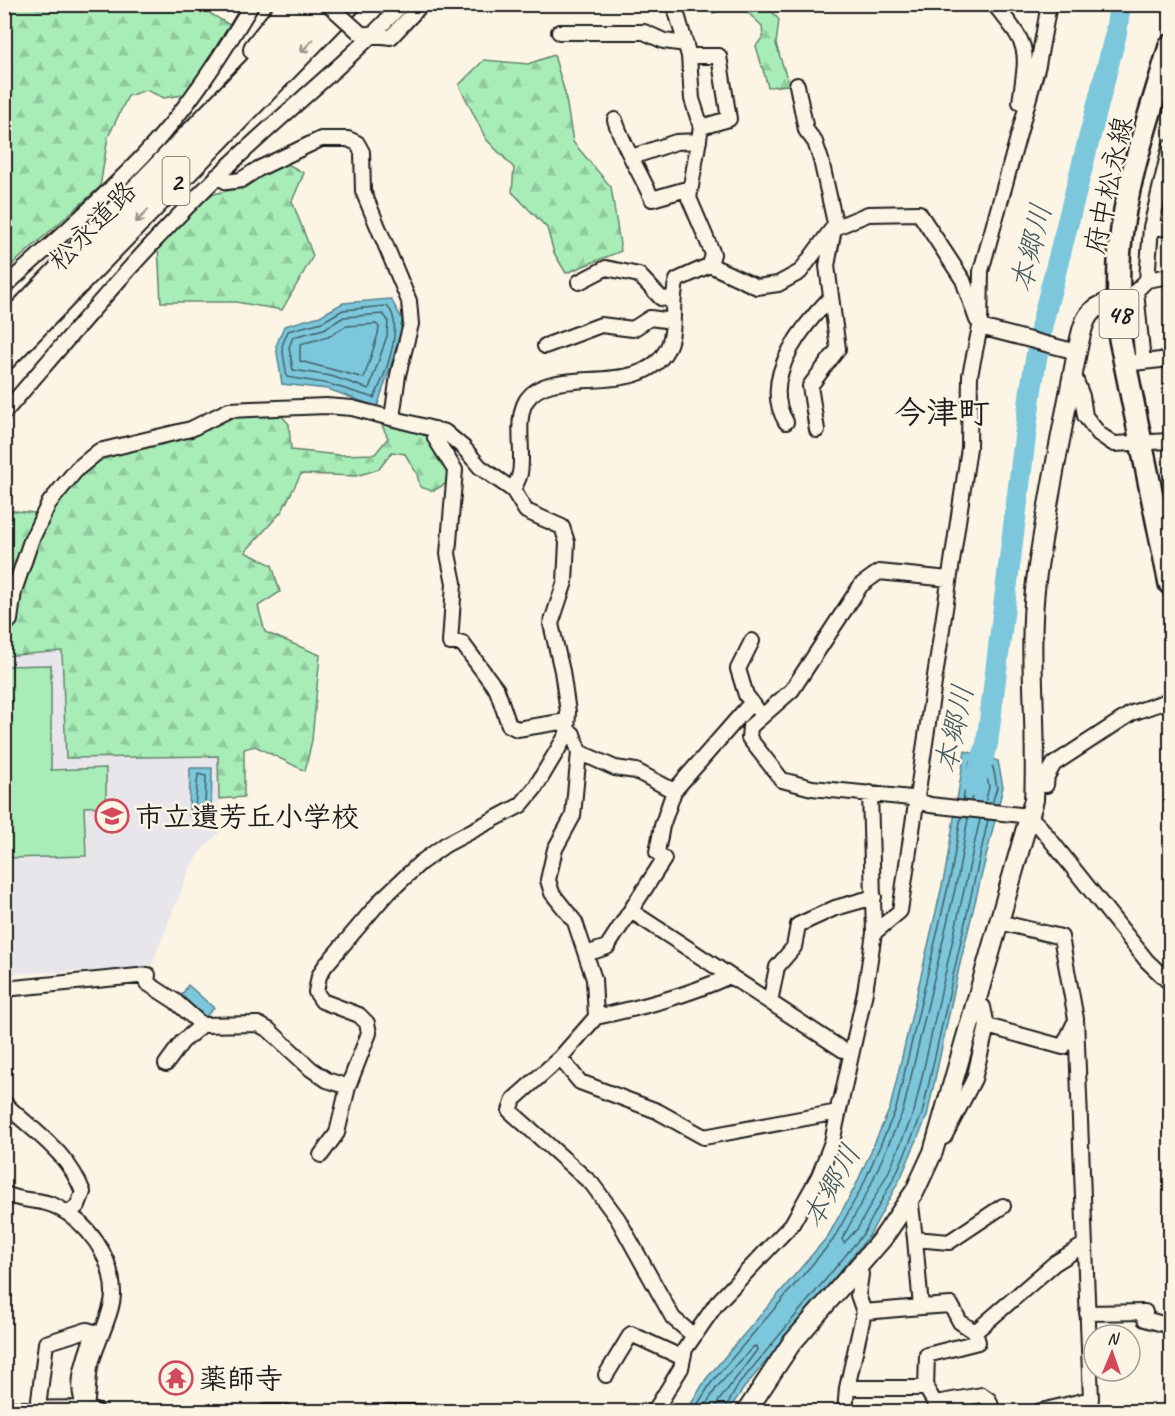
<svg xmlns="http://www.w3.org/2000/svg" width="1175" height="1416" viewBox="0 0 1175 1416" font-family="Caveat,'Klee One',sans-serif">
<defs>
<pattern id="forest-firs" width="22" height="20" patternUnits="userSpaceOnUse" patternTransform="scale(1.5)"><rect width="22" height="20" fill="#a8edb8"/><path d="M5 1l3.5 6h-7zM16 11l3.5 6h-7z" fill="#90cb9e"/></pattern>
</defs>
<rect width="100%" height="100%" fill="#fcf5e5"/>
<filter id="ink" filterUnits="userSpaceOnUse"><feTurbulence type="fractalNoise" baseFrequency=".0167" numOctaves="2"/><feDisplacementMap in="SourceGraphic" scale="12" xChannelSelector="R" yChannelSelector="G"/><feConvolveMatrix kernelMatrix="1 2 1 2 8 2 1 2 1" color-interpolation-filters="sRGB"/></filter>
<g filter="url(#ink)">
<!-- built -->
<path fill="#e8e6ea" d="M62,651L66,758L218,756L219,833L200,852L190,868L152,964L139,969L8,974L5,969L4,656Z"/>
<!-- grass -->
<path fill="#a8edb8" stroke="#62846a" stroke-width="1.5" d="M51,665V770L106,768V806L84,807L86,856L10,858L4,853L5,666Z"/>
<!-- forest -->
<path fill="url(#forest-firs)" stroke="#62846a" stroke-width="1.5" d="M5,5H206L211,14L233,27L189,94L164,98L146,90L128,96L108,137L100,187L5,271Z
M698,5H767L779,20L776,44L789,85L768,87L756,46L763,37L762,26L740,5L713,13Z
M554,55L565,93L573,142L611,187L621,251L566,273L554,253L547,228L512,192L514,168L486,139L459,85L484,60L528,64Z
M282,161L304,173L292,201L313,256L282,310L236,302H161L158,246L205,196L235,189Z
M278,412L289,424L291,450L339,455L375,454L388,438L377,415L421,428L448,469L447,483L433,491L420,487L417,474L405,454L392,452L379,469L356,476L301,474L282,511L245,552L272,565L280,592L258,606L265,632L320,655L312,740L305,771L255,746L244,749V797L219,799L218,756L66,758L62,651L5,656V635L11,624L33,541L58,497L102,453L231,416Z
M5,510L35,513L17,559L5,604Z"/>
<!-- water -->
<path fill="#7cc7dc" stroke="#56838f" stroke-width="1.5" d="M391,299L402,319L400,338L377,407L328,389L282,384L276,346L284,326L320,316L343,303Z
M965,751L998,761L1003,787L959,968L927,1116L901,1177L869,1236L744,1388L728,1411L686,1412L706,1379L828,1236L856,1185L890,1108L945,873Z
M190,768H212L211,815H189Z
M188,985L214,1008L204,1018L180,998Z"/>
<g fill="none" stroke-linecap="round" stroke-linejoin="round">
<!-- shore -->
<path stroke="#426069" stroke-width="1.5" d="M387,306C406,324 384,378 374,398L329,384L287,377L282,346L288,331L322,322L343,310Z
M383,314L388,320L387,336L369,389L331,376L293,370L289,347L293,337L324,329L344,317Z
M376,324L379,327L378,334L364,378L300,361V344L328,337L346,326Z
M198,774L206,776L205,807L203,809L195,807Z
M963,800L970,762L973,760L993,767L997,787L992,804
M971,801L976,772L979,769L986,772L989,787L985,803
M968,818L958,876L903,1111L868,1191L842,1239L844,1243L858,1228L889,1171L914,1112L980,819
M693,1412L711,1383L833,1240L862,1187L896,1109L951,874L961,817
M701,1412L717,1387L753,1347L756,1346L757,1350L718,1402L715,1412
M723,1412L739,1384L864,1233L896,1174L922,1114L988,820"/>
<!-- river -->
<path stroke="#7cc7dc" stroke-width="22" d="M974,786L987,744L1031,389L1042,324L1116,33L1120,4"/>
<defs>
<path id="street" d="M674,4L689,56L692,99L701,127L689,198L713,254L710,265
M994,4C1030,48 1028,47 1020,102
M559,32H644L664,41L686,44
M367,34L391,37L422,4
M689,56H719L729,119L701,127
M797,85L806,130L815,142L821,160L835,223L827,266L838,349L810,386L817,430
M615,120C624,148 640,172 652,199L690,188
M632,157L676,142L699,141
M217,176L227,182L241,180L258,169L321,139H348L357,143L362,152L363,191L409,301L411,324L398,375L392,418
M1151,227L1170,229
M1147,280L1170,276
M579,282L606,268L639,275L661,298L673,300
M4,287C51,245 99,202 142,157C186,111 220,58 252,4
M980,327L1077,352
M545,346L601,325L633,329L650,318L672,321
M1143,362L1136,291L1147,280L1151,227L1170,147
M1133,363L1170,359
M1073,373L1082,396L1085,416L1099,434L1114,444L1170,441
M4,413C73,333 140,252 215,179C275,119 344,67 402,4
M786,422C760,379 801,328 830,298
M435,429V438L455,470L448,554L454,583L450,643H462L497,690L509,725L517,729L567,721
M513,490C515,485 519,479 520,473C524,452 515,420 526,401C550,362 638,400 666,351C678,330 669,303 677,280L710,265L757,287L778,284L800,272L832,229L868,214L919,213L963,280L977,320
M949,579L879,572L861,585L792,690L750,727L749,738L782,780L812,788L911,798L930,805L1029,816L1041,828L1147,961L1170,983
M4,627L10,620L14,591L31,541L49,503L77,469L99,451L191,429L229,410L326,406L352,408L445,432L464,448L480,467L513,490L526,511L562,527L567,542L565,582L551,624L562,671L568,712L567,734L535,788L521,805L445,845L420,863L382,899L325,966L319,976L316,992L322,1001L359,1015L367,1023L369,1033L348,1087L337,1133L321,1155
M752,641L738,669L746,695L756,708
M567,734H573L579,752L615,768L636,771L674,791
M579,752L573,816L555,849L548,880L552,893L575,922L594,979L596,1017L560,1058L514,1099L510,1111L592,1184L618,1219L673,1318L694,1336
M1035,783L1046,785L1047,776L1054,764L1132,713L1170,700
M631,911L843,1050
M999,922L1061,937L1076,1019L1091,1399L1037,1412
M874,933L900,911L969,448L970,375L980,327L981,271L1038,65L1049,4
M586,954L607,947L664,859L657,852L662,826L674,791L751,703
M4,989L148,975L147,983L175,1001L202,1025
M770,1002L777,967L794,947L798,925L835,908L874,897
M975,1004L983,1007L987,1026L1063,1047L1074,1024
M596,1017C643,1007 686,996 730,976
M560,1058L580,1082L657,1111L704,1137L838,1112L839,1104
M166,1064L182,1042L202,1025L258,1024L269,1030L311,1069L327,1080L348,1087
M4,1103C34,1132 67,1151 83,1192L78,1205L69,1214
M944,1137L974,1079L987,1026
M4,1193C22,1203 42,1198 57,1207C88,1223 112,1256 113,1292C114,1311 95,1346 90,1367C88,1380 88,1395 86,1408C72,1386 87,1355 94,1332L87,1330L46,1343L38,1408
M907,1203L911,1205L915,1239L949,1242L1003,1206
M864,1312L921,1307L915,1239
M1087,1313L1145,1312V1319L1170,1326
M975,1332L1055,1263L1084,1245
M606,1375L631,1334L683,1358
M847,1388H926L927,1355L978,1342L975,1332L960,1322L951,1305L921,1307
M926,1388L935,1403L982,1395L989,1400L993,1412
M4,1409L86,1408L97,1412
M265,1412H287
M387,1412H438
M654,1412L681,1368L685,1349L717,1303L792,1224L819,1176L832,1142L865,992L874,933L870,793
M845,1412L847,1388L864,1312L858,1295L861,1274L857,1269
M1168,1412L1170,1408"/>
<path id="secondary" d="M746,1412L791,1344L883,1238L915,1191L933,1152L1034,800C1038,727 1027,654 1036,581C1046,505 1063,428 1077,352C1084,321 1084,307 1118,300"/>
<path id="primary" d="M1170,46C1151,112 1126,179 1120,247C1117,278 1119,309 1120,339L1170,584"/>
<path id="highway" d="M256,49L292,4
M4,329L318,4
M4,358L348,4"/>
</defs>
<!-- street casing -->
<use href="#street" stroke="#1c1c1c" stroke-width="18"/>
<!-- secondary casing -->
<use href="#secondary" stroke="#1c1c1c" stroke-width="22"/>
<!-- primary casing -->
<use href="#primary" stroke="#1c1c1c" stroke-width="26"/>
<!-- highway casing -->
<use href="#highway" stroke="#1c1c1c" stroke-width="28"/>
<!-- street -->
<use href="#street" stroke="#fcf5e5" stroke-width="14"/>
<!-- secondary -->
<use href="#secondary" stroke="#fcf5e5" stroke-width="18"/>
<!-- primary -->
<use href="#primary" stroke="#fcf5e5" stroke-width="21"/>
<!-- highway -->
<use href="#highway" stroke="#fcf5e5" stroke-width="24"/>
<defs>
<path id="street-bridge" d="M328,4L359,32"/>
</defs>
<!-- street-bridge casing -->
<use href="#street-bridge" stroke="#1c1c1c" stroke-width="18" stroke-linecap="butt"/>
<!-- street-bridge -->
<use href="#street-bridge" stroke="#fcf5e5" stroke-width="14"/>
</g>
<!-- one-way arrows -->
<defs><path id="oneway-shaft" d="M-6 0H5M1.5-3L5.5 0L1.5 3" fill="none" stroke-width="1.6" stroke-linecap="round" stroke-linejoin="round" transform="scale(1.5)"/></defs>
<g stroke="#97938b">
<use href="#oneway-shaft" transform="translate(307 46) rotate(134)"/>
<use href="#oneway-shaft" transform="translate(142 216) rotate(134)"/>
</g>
</g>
<!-- icons -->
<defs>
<symbol id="school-ring" viewBox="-11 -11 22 22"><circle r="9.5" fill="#fcf5e5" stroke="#d1495b" stroke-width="1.5"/><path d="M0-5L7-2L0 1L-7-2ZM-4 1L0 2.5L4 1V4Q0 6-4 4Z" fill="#d1495b"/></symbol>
<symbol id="temple-ring" viewBox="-11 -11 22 22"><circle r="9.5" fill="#fcf5e5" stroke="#d1495b" stroke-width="1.5"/><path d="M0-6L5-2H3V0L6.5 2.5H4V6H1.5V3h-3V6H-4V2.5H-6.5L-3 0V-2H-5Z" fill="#d1495b"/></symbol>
</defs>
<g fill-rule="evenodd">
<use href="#school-ring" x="93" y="797" width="38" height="38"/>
<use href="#temple-ring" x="157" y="1359" width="38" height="38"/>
</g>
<g text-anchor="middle" stroke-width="5" stroke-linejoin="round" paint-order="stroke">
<!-- shield labels -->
<g fill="#fcf5e5" stroke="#5f5d58" stroke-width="1.5">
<rect x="162.5" y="157" width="27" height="48" rx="4.5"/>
<rect x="1099.5" y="290" width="39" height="48" rx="4.5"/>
</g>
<g font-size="27" font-weight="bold" fill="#1c1c1c">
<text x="176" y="190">2</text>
<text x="1119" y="323">48</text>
</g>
<!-- street labels -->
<g font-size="28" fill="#1c1c1c" stroke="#fcf5e5">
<text transform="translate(1108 185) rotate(-78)" y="10">府中松永線</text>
<text transform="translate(92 225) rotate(-46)" y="10">松永道路</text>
</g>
<!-- poi labels -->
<g font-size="28" font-weight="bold" fill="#1c1c1c" stroke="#fcf5e5" text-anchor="start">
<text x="135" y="826">市立遺芳丘小学校</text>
<text x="199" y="1388">薬師寺</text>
</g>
<!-- water labels -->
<g font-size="30" font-style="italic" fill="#3e585f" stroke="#fcf5e5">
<text transform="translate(1031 248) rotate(-76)" y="10">本郷川</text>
<text transform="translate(954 729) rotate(-78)" y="10">本郷川</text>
<text transform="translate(831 1186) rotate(-61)" y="10">本郷川</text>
</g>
<!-- quarter labels -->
<g font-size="32" font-weight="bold" fill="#1c1c1c" stroke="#fcf5e5">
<text x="942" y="423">今津町</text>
</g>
</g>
<!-- margin -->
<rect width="1175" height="1416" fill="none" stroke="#fcf5e5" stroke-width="24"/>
<rect x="12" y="12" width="1151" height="1392" fill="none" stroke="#1c1c1c" stroke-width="2" filter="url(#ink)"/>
<!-- north arrow -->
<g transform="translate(1112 1353) rotate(2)"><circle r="28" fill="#fcf5e5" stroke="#a29e95" stroke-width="1.5"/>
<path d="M0-4.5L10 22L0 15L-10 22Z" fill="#d1495b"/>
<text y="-9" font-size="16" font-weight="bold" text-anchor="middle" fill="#1c1c1c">N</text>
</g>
</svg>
